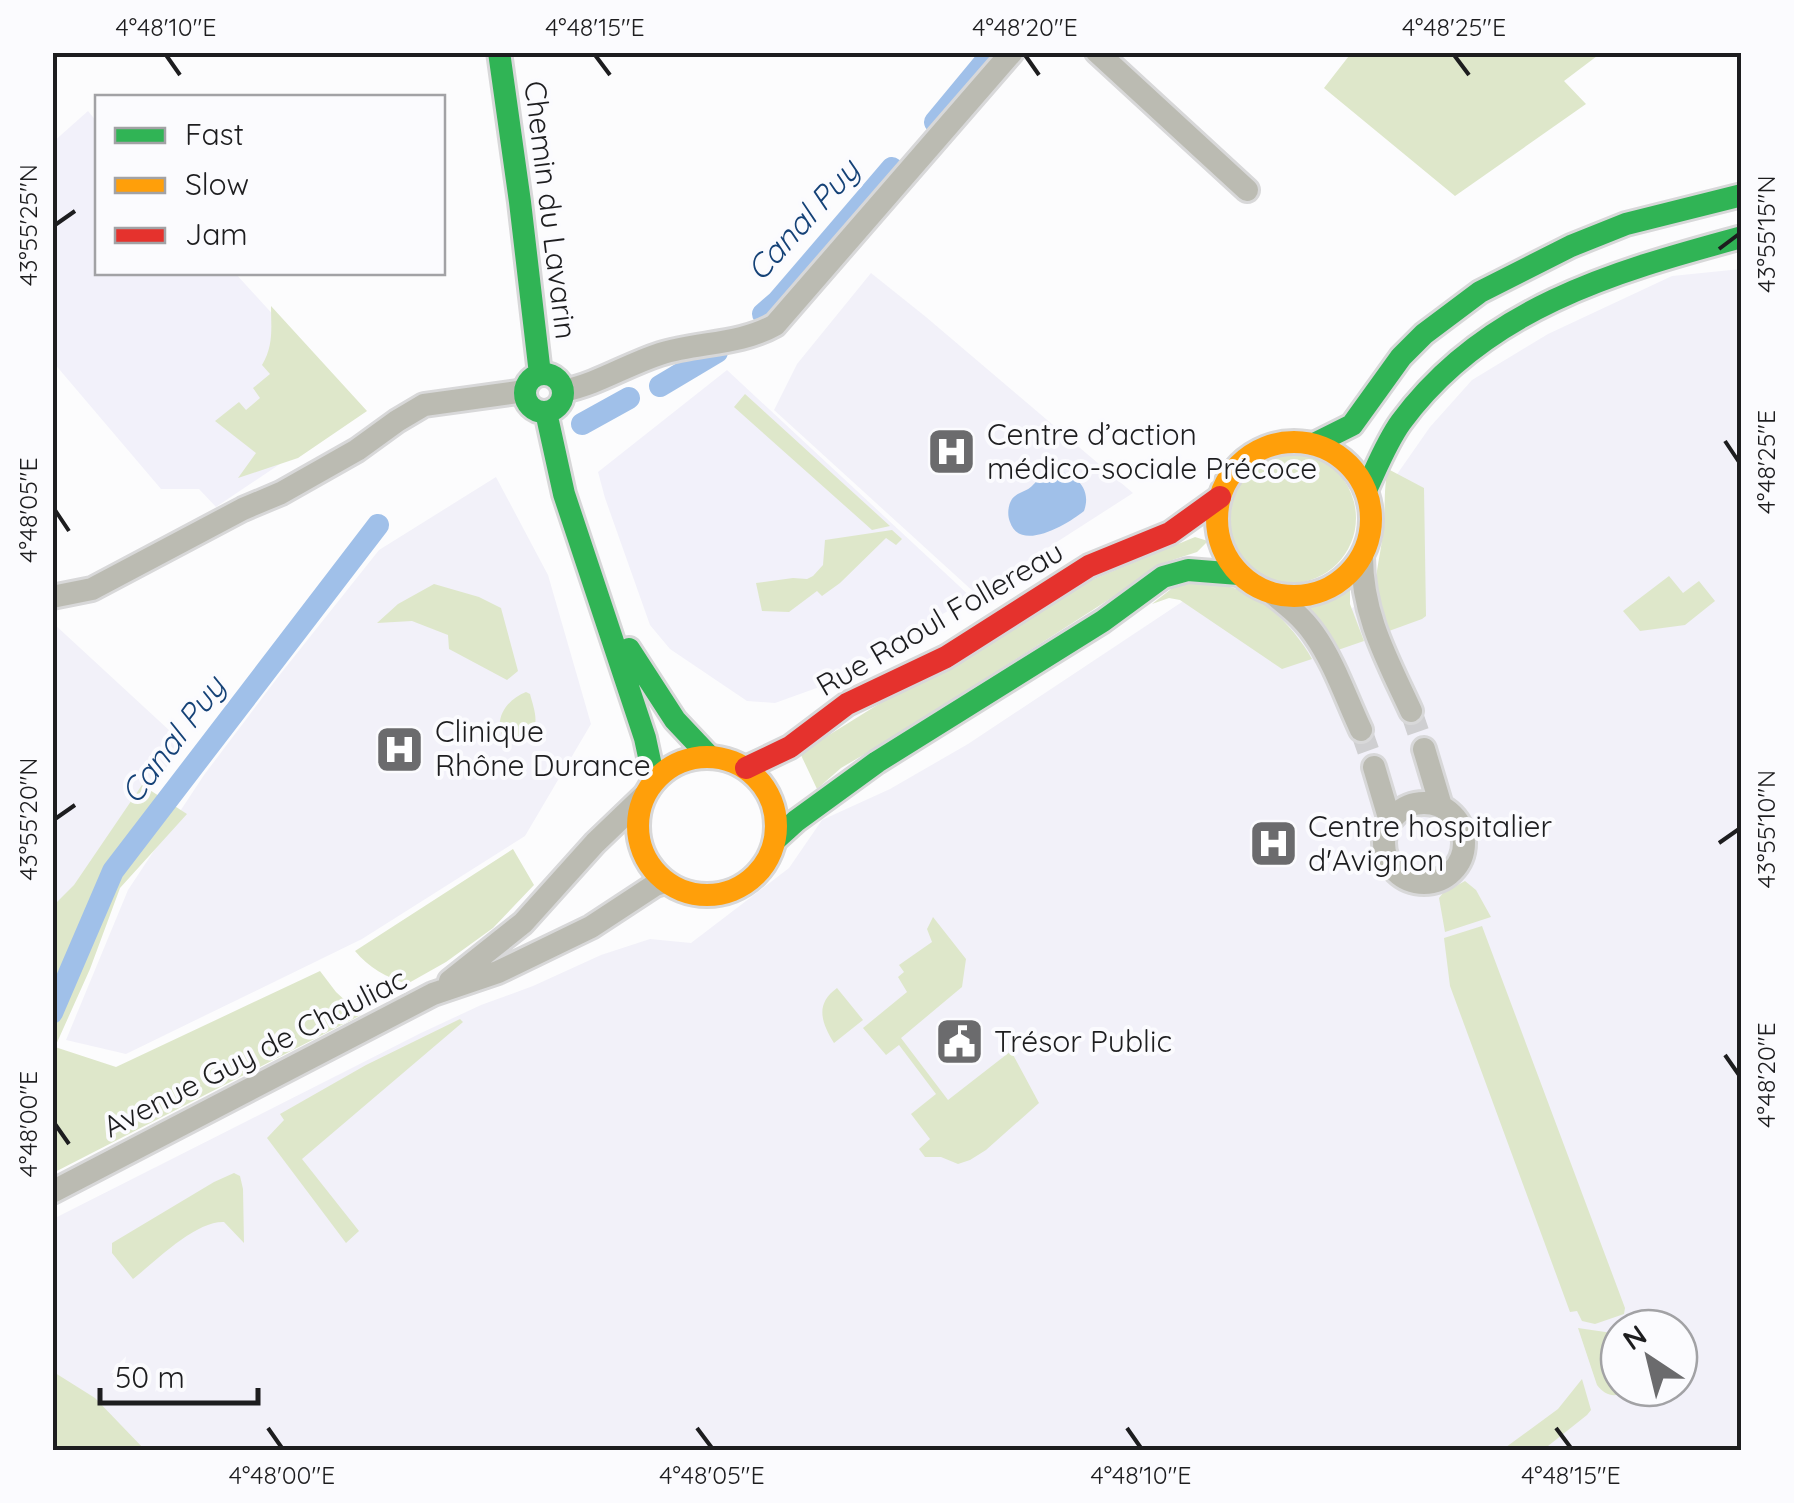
<svg xmlns="http://www.w3.org/2000/svg" width="1794" height="1503" viewBox="0 0 1794 1503" font-family="Quicksand,sans-serif">
<rect width="100%" height="100%" fill="#fcfcfd"/>
<!-- built -->
<path fill="#f2f1fa" d="M88,111L97,122L98,272L235,273L360,410L216,507L199,489H161L53,362L52,143Z
M727,370L972,598L937,617L825,685L775,703L747,701L670,649L650,625L605,498L598,472Z"/>
<!-- industrial -->
<path fill="#f2f1f9" fill-rule="evenodd" d="M1741,269V1450H53V1219L421,1033L481,1005L533,986L601,955L650,939L691,943L789,868L822,820L890,789L968,744L1191,596L1289,628L1347,614L1390,567L1393,480L1430,427L1472,380L1548,334L1672,276ZM1619,1328H1679V1388H1619Z
M871,273L926,317L1133,493L976,594L774,410L797,364Z
M496,477L548,575L591,724L525,836L362,939L126,1054L66,1040L128,890L204,775L278,677L379,550Z
M53,623L183,743L66,914L53,948Z"/>
<!-- green -->
<path fill="#dee7ca" d="M1352,52H1601V53L1564,81L1586,104L1455,196L1324,88Z
M271,306L367,411L298,458L238,478L256,453L215,421L239,402L246,410L260,398L253,388L270,374L262,365C274,345 271,327 271,306Z
M745,394L890,526L872,530L734,407Z
M1226 518a65 65 0 1 1 130 0a65 65 0 1 1-130 0Z
M1388,469L1424,488L1426,616L1422,619L1389,631C1366,594 1379,571 1383,532C1386,511 1383,490 1388,469Z
M892,530L902,539L896,545L886,538L840,583L822,596L817,591L789,612L762,611L756,583L793,578L807,579L813,576L823,565L825,540Z
M1195,537L1208,541L1197,552L1160,564L1130,586L904,731L841,768L817,789L800,753L874,707L1089,581Z
M1669,576L1683,593L1699,581L1715,601L1685,625L1640,631L1623,611Z
M1180,582C1193,583 1207,583 1220,585C1259,590 1294,627 1312,659L1282,669L1180,600L1169,598L1152,604Z
M434,584L479,597L501,608L518,671L507,680L449,649L448,635L412,621L377,623L398,604Z
M1350,588V604L1364,641L1335,651L1305,607L1318,606Z
M526,692L530,694C535,713 543,730 520,739L503,737C493,718 508,699 526,692Z
M142,785L187,814L120,888L90,969L55,1047L116,1067L320,971L336,992L361,1015L53,1173V906L74,885Z
M513,849L534,885L493,928L446,962L407,984C386,977 369,968 355,951Z
M1465,881L1476,890L1491,917L1445,932L1439,898L1443,893Z
M933,917L966,959L962,987L901,1038L948,1100L1011,1051L1039,1103L986,1150L970,1160L958,1164L941,1157H925L919,1149L930,1139L911,1114L936,1094L899,1045L886,1055L863,1028L907,992L898,977L904,972L899,965L932,942L927,929Z
M1482,926L1625,1308L1624,1314L1595,1324L1582,1321L1577,1311L1570,1312L1450,986L1444,938Z
M837,988L863,1020L834,1043C821,1022 815,1004 837,988Z
M460,1019L463,1022L302,1159L359,1231L346,1243L267,1138L284,1120L280,1114L366,1065Z
M234,1173L240,1176L243,1189L244,1243L224,1222C195,1221 156,1261 133,1279L112,1253V1243L214,1182Z
M1578,1328L1619,1334V1388H1632C1618,1398 1607,1398 1597,1385Z
M52,1371L95,1398L145,1450H53Z
M1582,1379L1591,1410L1587,1415L1543,1450H1502L1558,1409Z"/>
<!-- water -->
<path fill="#a0c0e9" d="M1050,470C1072,471 1093,486 1084,511C1068,524 1020,553 1010,522C1007,515 1008,505 1012,499C1017,492 1026,492 1032,486C1038,480 1042,475 1050,470Z"/>
<g fill="none" stroke-linecap="round" stroke-linejoin="round">
<!-- canal -->
<path stroke="#a0c0e9" stroke-width="22" d="M935,122L993,52
M763,314L778,301L892,168
M660,386L717,352
M582,424L629,398
M52,1013L113,871L378,525"/>
<!-- street-tunnel -->
<path stroke="#cfcfd1" stroke-width="22" stroke-dasharray="22 11" stroke-linecap="butt" d="M1411,711L1424,749
M1361,730L1374,767"/>
<defs>
<path id="street" d="M1097,52L1247,190
M563,391C598,384 626,365 660,354C698,342 740,345 775,325L1012,52
M1362,557C1362,615 1387,659 1411,711
M1273,594C1288,606 1303,618 1314,634C1334,662 1346,698 1361,730
M52,597L92,589L243,509L281,493L357,450L397,421L424,405L525,391
M1424,749L1441,806
M1374,767L1390,821
M1384 843a40 40 0 1 1 80 0a40 40 0 1 1-80 0Z
M450,981L523,923L595,843L643,797
M52,1192L433,994L498,972L591,927L655,885L665,882"/>
<path id="fast" d="M499,52L520,202L540,374
M525 393a19 19 0 1 1 38 0a19 19 0 1 1-38 0Z
M546,412L564,494L645,738L654,780
M1314,444L1352,425L1401,357L1424,334L1480,292L1571,246L1626,224L1742,195
M1366,490C1377,467 1386,443 1401,422C1484,309 1612,272 1742,237
M629,649L675,720L709,756
M775,840L796,821L877,762L1103,621L1163,577L1188,570L1239,574"/>
<path id="slow" d="M1217 519a77 77 0 1 1 154 0a77 77 0 1 1-154 0Z
M638 826a69 69 0 1 1 138 0a69 69 0 1 1-138 0Z"/>
<path id="jam" d="M746,768L790,747L847,704L946,657L1089,566L1170,533L1220,497"/>
</defs>
<!-- street casing -->
<use href="#street" stroke="#d8d8d9" stroke-width="28"/>
<!-- fast casing -->
<use href="#fast" stroke="#d8d8d9" stroke-width="28"/>
<!-- slow casing -->
<use href="#slow" stroke="#d8d8d9" stroke-width="28"/>
<!-- jam casing -->
<use href="#jam" stroke="#d8d8d9" stroke-width="28"/>
<!-- street -->
<use href="#street" stroke="#bbbbb2" stroke-width="22"/>
<!-- fast -->
<use href="#fast" stroke="#30b455" stroke-width="22"/>
<!-- slow -->
<use href="#slow" stroke="#ff9f0a" stroke-width="22"/>
<!-- jam -->
<use href="#jam" stroke="#e5322d" stroke-width="22"/>
</g>
<!-- ticks -->
<path fill="none" stroke="#1d1d1f" stroke-width="4" d="M166,55L180,75M595,55L610,75M1025,55L1039,75M1454,55L1469,75M55,225L75,211M1719,249L1739,234M1725,441L1739,462M55,510L69,531M55,819L75,805M1719,843L1739,829M1725,1055L1739,1075M55,1124L69,1144M268,1428L282,1448M697,1428L712,1448M1127,1428L1141,1448M1556,1428L1571,1448"/>
<!-- icons -->
<defs>
<symbol id="hospital-square" viewBox="-11 -11 22 22"><rect x="-9" y="-9" width="18" height="18" rx="4" fill="#6b6b6d" stroke="#fbfbfe"/><path d="M-5-5h3v3.5h4V-5h3V5h-3V1.5h-4V5h-3Z" fill="#fff"/></symbol>
<symbol id="civic-square" viewBox="-11 -11 22 22"><rect x="-9" y="-9" width="18" height="18" rx="4" fill="#6b6b6d" stroke="#fbfbfe"/><path d="M-.6-6.5H3V-4.5H.6V-3L4-1V1h2V6H-6V1h2V-1L-.6-3ZM-1.2 2.5V6h2.4V2.5Z" fill="#fff"/></symbol>
</defs>
<g fill-rule="evenodd">
<use href="#hospital-square" x="924" y="424" width="55" height="55"/>
<use href="#hospital-square" x="372" y="722" width="55" height="55"/>
<use href="#hospital-square" x="1246" y="816" width="55" height="55"/>
<use href="#civic-square" x="932" y="1014" width="55" height="55"/>
</g>
<g text-anchor="middle" stroke-width="8" stroke-linejoin="round" paint-order="stroke">
<!-- street labels -->
<g font-size="30" fill="#1d1d1f" stroke="#fbfbfe">
<text transform="translate(550 210) rotate(83)" y="10">Chemin du Lavarin</text>
<text transform="translate(940 619) rotate(-30)" y="10">Rue Raoul Follereau</text>
<text transform="translate(255 1053) rotate(-27)" y="10">Avenue Guy de Chauliac</text>
</g>
<!-- poi labels -->
<g font-size="30" fill="#1d1d1f" stroke="#fbfbfe" text-anchor="start">
<text x="987" y="445">Centre d’action<tspan x="987" dy="34">médico-sociale Précoce</tspan></text>
<text x="435" y="742">Clinique<tspan x="435" dy="34">Rhône Durance</tspan></text>
<text x="1308" y="837">Centre hospitalier<tspan x="1308" dy="34">d'Avignon</tspan></text>
<text x="994" y="1052">Trésor Public</text>
</g>
<!-- water labels -->
<g font-size="32" font-style="italic" fill="#154277" stroke="#fbfbfe">
<text transform="translate(803 220) rotate(-48)" y="11">Canal Puy</text>
<text transform="translate(173 740) rotate(-53)" y="11">Canal Puy</text>
</g>
</g>
<!-- border -->
<rect width="1794" height="1503" fill="none" stroke="#fbfbfe" stroke-width="110"/>
<!-- legend -->
<rect x="95" y="95" width="350" height="180" fill="#fbfbfe" stroke="#a2a2a5" stroke-width="2.5"/>
<rect x="115" y="128" width="50" height="15" fill="#30b455" stroke="#a2a2a5" stroke-width="2.5"/>
<text x="185" y="145" font-size="30" fill="#1d1d1f">Fast</text>
<rect x="115" y="178" width="50" height="15" fill="#ff9f0a" stroke="#a2a2a5" stroke-width="2.5"/>
<text x="185" y="195" font-size="30" fill="#1d1d1f">Slow</text>
<rect x="115" y="228" width="50" height="15" fill="#e5322d" stroke="#a2a2a5" stroke-width="2.5"/>
<text x="185" y="245" font-size="30" fill="#1d1d1f">Jam</text>
<!-- north arrow -->
<g transform="translate(1649 1358) rotate(325)"><circle r="48" fill="#fbfbfe" stroke="#a2a2a5" stroke-width="2.5"/>
<path d="M0-8L18 38L0 25L-18 38Z" fill="#6b6b6d"/>
<text y="-15" font-size="28" font-weight="bold" text-anchor="middle" fill="#1d1d1f">N</text>
</g>
<!-- scale -->
<path d="M100 1388v15h158v-15" fill="none" stroke="#1d1d1f" stroke-width="5"/>
<text x="115" y="1388" font-size="30" fill="#1d1d1f" stroke="#fbfbfe" stroke-width="8" paint-order="stroke">50 m</text>
<rect x="55" y="55" width="1684" height="1393" fill="none" stroke="#1d1d1f" stroke-width="4"/>
<g font-size="25" text-anchor="middle" fill="#1d1d1f">
<text x="166" y="36">4°48'10"E</text>
<text x="595" y="36">4°48'15"E</text>
<text x="1025" y="36">4°48'20"E</text>
<text x="1454" y="36">4°48'25"E</text>
<text transform="translate(28 225) rotate(-90)" y="9">43°55'25"N</text>
<text transform="translate(1766 234) rotate(-90)" y="9">43°55'15"N</text>
<text transform="translate(1766 462) rotate(-90)" y="9">4°48'25"E</text>
<text transform="translate(28 510) rotate(-90)" y="9">4°48'05"E</text>
<text transform="translate(28 819) rotate(-90)" y="9">43°55'20"N</text>
<text transform="translate(1766 829) rotate(-90)" y="9">43°55'10"N</text>
<text transform="translate(1766 1075) rotate(-90)" y="9">4°48'20"E</text>
<text transform="translate(28 1124) rotate(-90)" y="9">4°48'00"E</text>
<text x="282" y="1484">4°48'00"E</text>
<text x="712" y="1484">4°48'05"E</text>
<text x="1141" y="1484">4°48'10"E</text>
<text x="1571" y="1484">4°48'15"E</text>
</g>
</svg>
